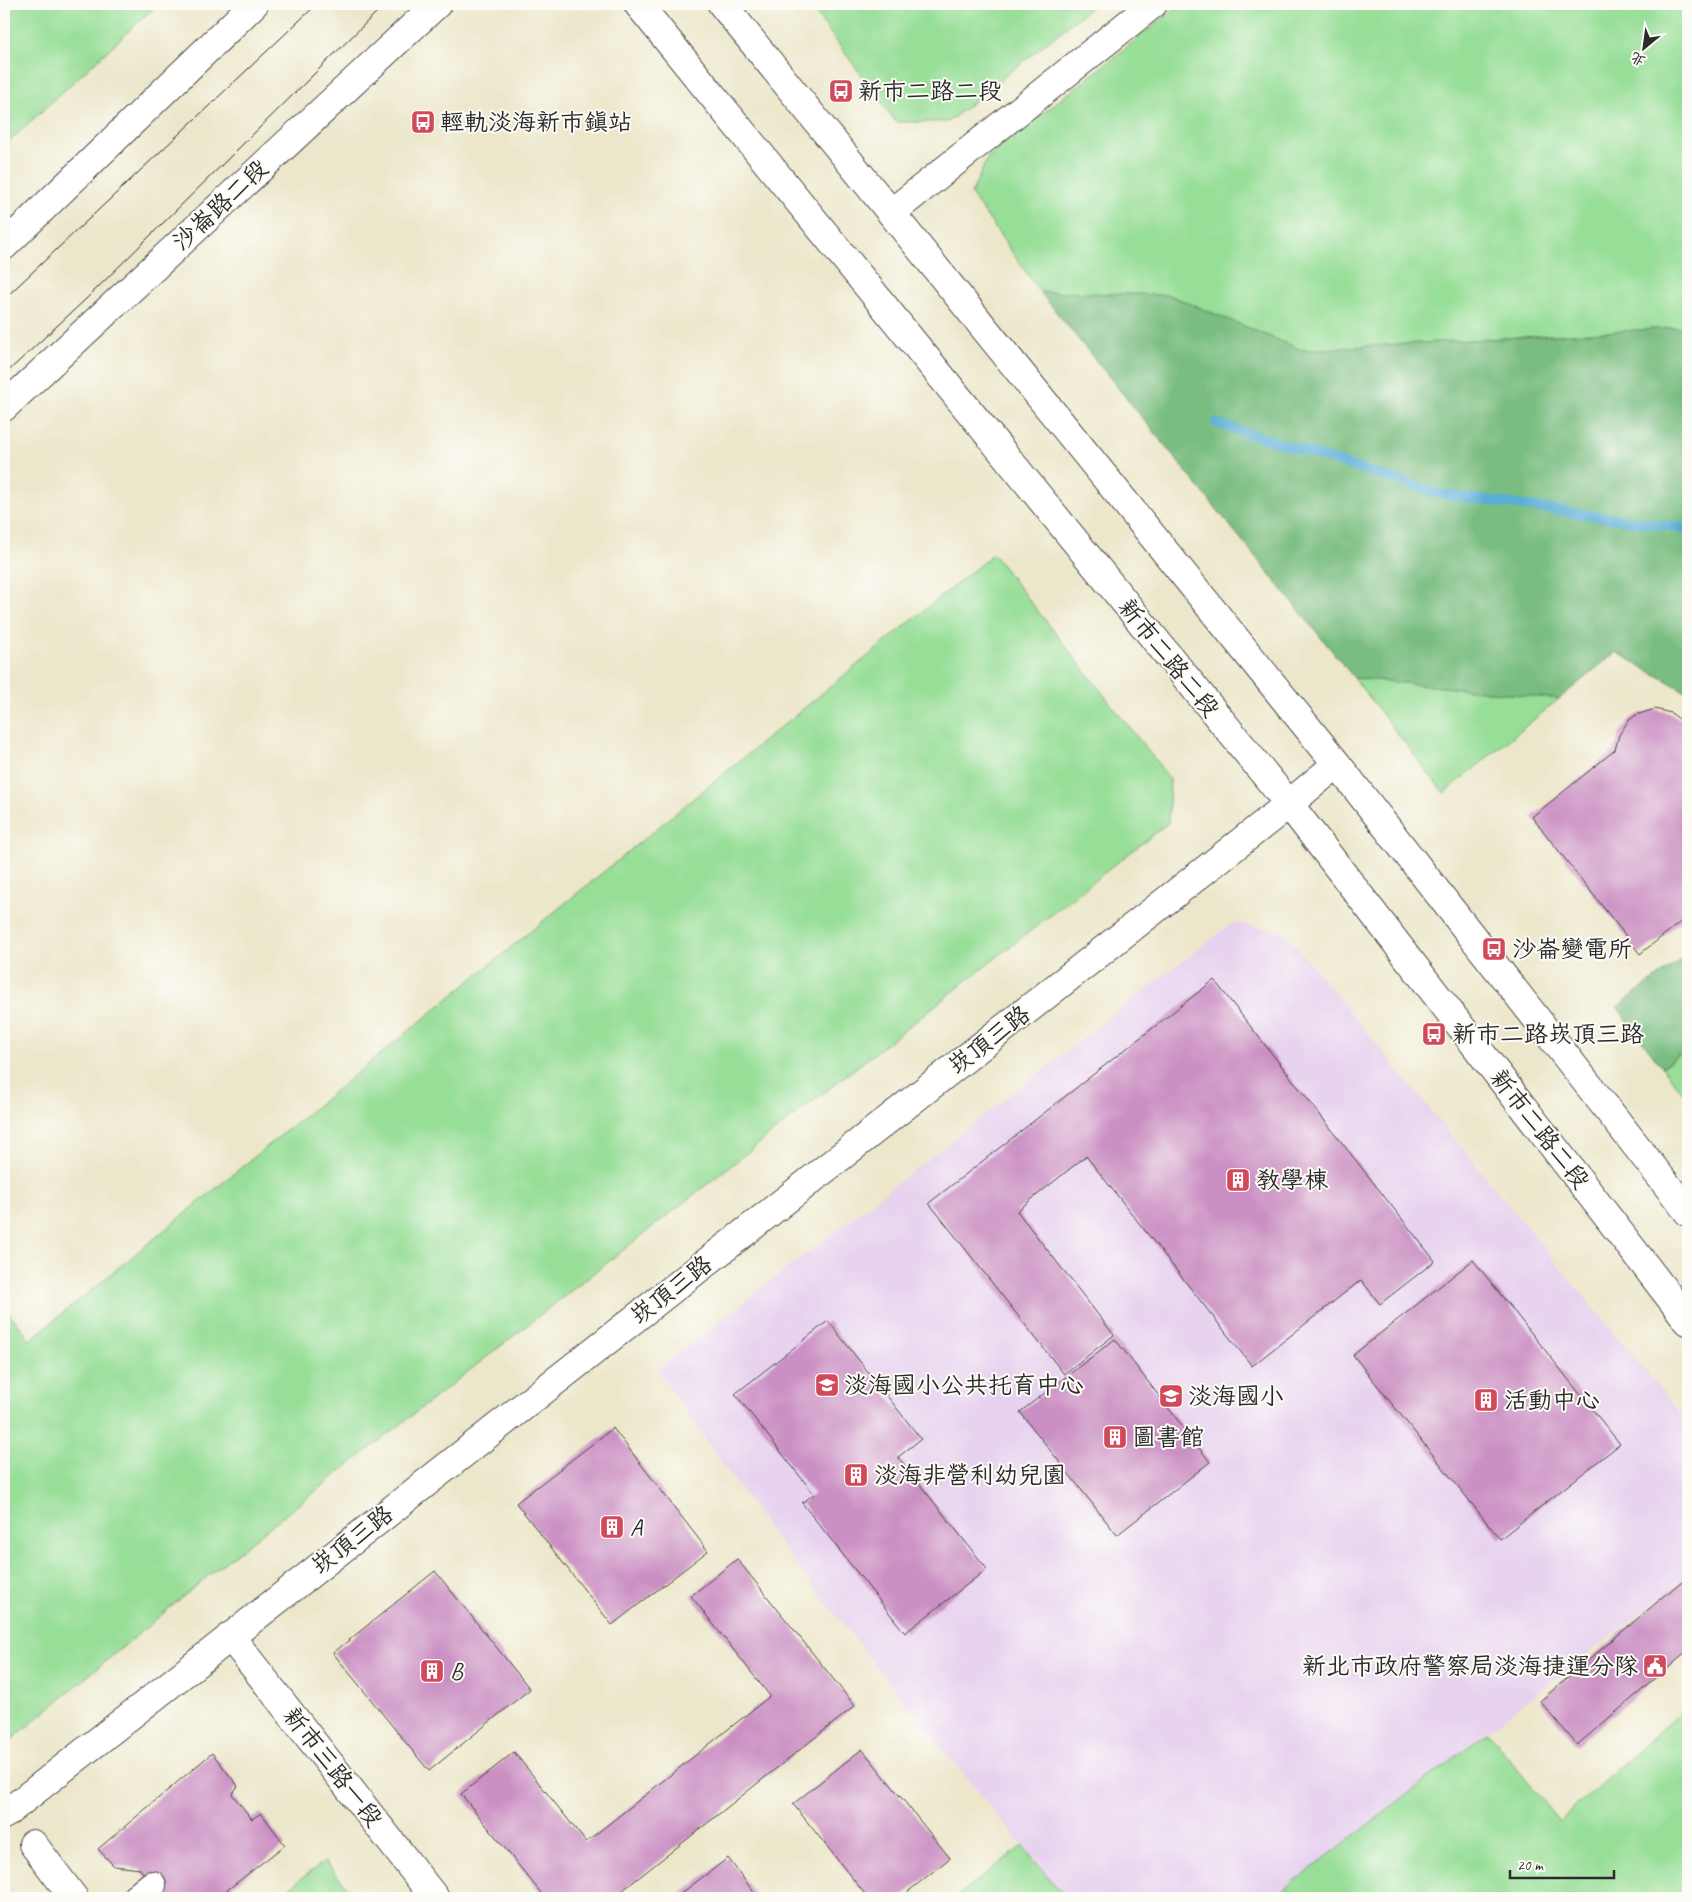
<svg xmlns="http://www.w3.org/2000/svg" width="1692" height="1902" viewBox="0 0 1692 1902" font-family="Caveat,'LXGW WenKai TC',sans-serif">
<rect width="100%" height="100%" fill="#fdfcf7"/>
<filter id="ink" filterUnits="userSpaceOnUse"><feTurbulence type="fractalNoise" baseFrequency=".02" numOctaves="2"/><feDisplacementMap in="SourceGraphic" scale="10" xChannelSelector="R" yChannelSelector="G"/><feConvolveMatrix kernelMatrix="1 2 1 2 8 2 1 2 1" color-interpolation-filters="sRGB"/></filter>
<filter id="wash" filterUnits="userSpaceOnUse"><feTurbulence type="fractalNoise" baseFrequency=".0096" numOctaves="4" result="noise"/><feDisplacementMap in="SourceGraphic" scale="20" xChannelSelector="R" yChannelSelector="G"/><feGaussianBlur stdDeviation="1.12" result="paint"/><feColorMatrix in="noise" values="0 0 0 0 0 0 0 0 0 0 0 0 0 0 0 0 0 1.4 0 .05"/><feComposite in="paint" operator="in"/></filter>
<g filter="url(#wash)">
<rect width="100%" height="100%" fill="#ece7cb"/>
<!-- built -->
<path fill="#e7d2ef" d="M1233,922L1285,933L1688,1423V1576L1273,1898H1066L905,1703L767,1527L657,1370Z"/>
<!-- green -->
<path fill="#97de97" stroke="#618461" d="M4,4H158L4,146Z
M809,4H1095L948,122H896Z
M1181,4H1688V327L1302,350L1169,295L1040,292L971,194L988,157Z
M993,554L1170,779L1168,823L220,1566L4,1746V1306L30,1340Z
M1354,678L1559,699L1444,793Z
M1688,1047V1099L1662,1067Z
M1688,1706V1898H1273L1488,1732L1559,1821Z
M1022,1846L1066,1898H955Z
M325,1861L356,1898H276Z"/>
<!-- forest -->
<path fill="#79bd80" stroke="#527456" d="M1040,292L1169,295L1302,350L1688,327V693L1616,652L1559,699L1354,678Z
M1688,954V1047L1662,1067L1617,1007Z"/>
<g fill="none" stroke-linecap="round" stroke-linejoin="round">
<!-- stream -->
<path stroke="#59aed5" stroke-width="10" d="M1216,423L1440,494L1688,529"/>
</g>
<g id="blocks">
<!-- building -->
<path fill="#ca8fc3" d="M1655,709L1671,713L1679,719L1686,714L1688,716V916L1640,954L1532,817L1615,750L1619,735L1628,721L1636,715Z
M1214,980L1435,1261L1380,1304L1361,1280L1252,1366L1086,1156L1017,1211L1114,1335L1064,1374L929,1203Z
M1473,1260L1620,1444L1500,1539L1353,1355Z
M828,1321L921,1439L898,1457L987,1569L905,1633L802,1503L814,1494L735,1394Z
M1115,1339L1210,1462L1117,1535L1020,1412Z
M613,1428L708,1551L612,1625L516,1503Z
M737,1559L855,1706L613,1898H545L461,1794L514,1752L586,1842L770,1696L691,1596Z
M435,1571L530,1689L429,1771L333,1653Z
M1688,1576V1651L1577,1745L1540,1701Z
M862,1749L950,1858L900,1898H868L793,1804Z
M212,1753L238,1786L232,1794L252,1819L261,1813L285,1845L217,1898H162L140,1869L114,1866L98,1849Z
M728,1858L758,1898H675Z"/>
</g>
</g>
<g filter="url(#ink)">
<use href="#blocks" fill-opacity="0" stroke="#484743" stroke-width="1"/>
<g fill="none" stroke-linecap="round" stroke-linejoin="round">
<defs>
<path id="minor" d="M638,4L1289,804L1688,1321
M722,4L1337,764L1688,1212
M891,213L1153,4
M4,246L254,4
M4,407L437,4
M230,1636L435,1898
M4,1815L1289,804L1337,764
M33,1844L74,1898
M136,1898L152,1885"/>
</defs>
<!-- minor casing -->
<use href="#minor" stroke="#484743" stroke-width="30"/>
<!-- minor -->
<use href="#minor" stroke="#fff" stroke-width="28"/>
<!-- tram -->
<path stroke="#2b2b2b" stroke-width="1" d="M4,299L317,4
M4,375L86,299L385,4"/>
</g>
</g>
<!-- icons -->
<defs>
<symbol id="bus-square" viewBox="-11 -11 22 22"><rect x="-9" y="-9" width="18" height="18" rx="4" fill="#d1495b" stroke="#fdfcf7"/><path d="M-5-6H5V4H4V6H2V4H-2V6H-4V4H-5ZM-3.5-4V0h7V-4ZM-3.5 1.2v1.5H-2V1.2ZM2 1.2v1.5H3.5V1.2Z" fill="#fff"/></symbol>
<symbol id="building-square" viewBox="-11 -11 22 22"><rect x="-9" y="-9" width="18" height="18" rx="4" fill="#d1495b" stroke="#fdfcf7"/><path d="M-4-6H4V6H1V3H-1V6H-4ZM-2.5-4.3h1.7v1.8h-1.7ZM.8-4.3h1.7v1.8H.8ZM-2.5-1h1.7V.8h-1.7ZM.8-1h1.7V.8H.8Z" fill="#fff"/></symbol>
<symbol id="school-square" viewBox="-11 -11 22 22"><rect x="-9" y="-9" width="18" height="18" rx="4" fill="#d1495b" stroke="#fdfcf7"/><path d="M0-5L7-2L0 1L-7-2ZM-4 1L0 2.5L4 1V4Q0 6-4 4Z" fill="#fff"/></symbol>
<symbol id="civic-square" viewBox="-11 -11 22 22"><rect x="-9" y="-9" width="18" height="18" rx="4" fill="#d1495b" stroke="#fdfcf7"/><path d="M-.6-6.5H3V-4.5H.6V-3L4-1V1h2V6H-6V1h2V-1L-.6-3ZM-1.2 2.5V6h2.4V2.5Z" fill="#fff"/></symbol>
</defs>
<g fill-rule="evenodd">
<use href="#bus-square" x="827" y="77" width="28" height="28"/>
<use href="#bus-square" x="409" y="108" width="28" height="28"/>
<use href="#bus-square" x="1480" y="935" width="28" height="28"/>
<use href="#bus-square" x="1420" y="1020" width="28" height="28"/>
<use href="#building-square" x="1224" y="1166" width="28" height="28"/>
<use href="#school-square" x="813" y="1371" width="28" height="28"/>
<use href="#school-square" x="1157" y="1382" width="28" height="28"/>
<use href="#building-square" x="1472" y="1386" width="28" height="28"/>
<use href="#building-square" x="1101" y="1423" width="28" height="28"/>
<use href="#building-square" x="842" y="1461" width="28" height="28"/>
<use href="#building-square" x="598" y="1513" width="28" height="28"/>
<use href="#civic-square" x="1641" y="1652" width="28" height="28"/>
<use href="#building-square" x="418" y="1657" width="28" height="28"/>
</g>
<g text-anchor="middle" stroke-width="4" stroke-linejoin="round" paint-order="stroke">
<!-- poi labels -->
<g font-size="24" fill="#2b2b2b" stroke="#fdfcf7" text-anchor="start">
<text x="858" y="99">新市二路二段</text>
<text x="440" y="130">輕軌淡海新市鎮站</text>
<text x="1512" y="957">沙崙變電所</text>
<text x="1452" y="1042">新市二路崁頂三路</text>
<text x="1256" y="1188">教學棟</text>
<text x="844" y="1393">淡海國小公共托育中心</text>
<text x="1188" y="1404">淡海國小</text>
<text x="1504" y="1408">活動中心</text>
<text x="1132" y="1445">圖書館</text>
<text x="874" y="1483">淡海非營利幼兒園</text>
<text x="630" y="1535">A</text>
<text x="1638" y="1674" text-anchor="end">新北市政府警察局淡海捷運分隊</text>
<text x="450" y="1679">B</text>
</g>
<!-- street labels -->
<g font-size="24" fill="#2b2b2b" stroke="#fdfcf7">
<text transform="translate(220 205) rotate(-43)" y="8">沙崙路二段</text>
<text transform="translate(1169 658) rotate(51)" y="8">新市二路二段</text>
<text transform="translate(989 1040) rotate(-38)" y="8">崁頂三路</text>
<text transform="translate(1540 1129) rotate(52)" y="8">新市二路二段</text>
<text transform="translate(671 1290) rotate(-38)" y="8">崁頂三路</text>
<text transform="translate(352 1540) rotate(-38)" y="8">崁頂三路</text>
<text transform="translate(333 1767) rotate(52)" y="8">新市三路一段</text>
</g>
</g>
<!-- margin -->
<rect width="1692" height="1902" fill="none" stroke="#fdfcf7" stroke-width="20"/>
<!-- north arrow -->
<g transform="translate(1644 48) rotate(209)" stroke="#fdfcf7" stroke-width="4" paint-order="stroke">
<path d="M0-4L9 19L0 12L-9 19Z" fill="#2b2b2b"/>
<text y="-8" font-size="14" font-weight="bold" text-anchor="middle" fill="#2b2b2b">北</text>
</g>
<!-- scale -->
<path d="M1510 1870v8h104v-8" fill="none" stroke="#2b2b2b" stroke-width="2.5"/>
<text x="1517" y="1870" font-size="15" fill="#2b2b2b" stroke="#fdfcf7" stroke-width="4" paint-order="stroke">20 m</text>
</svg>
